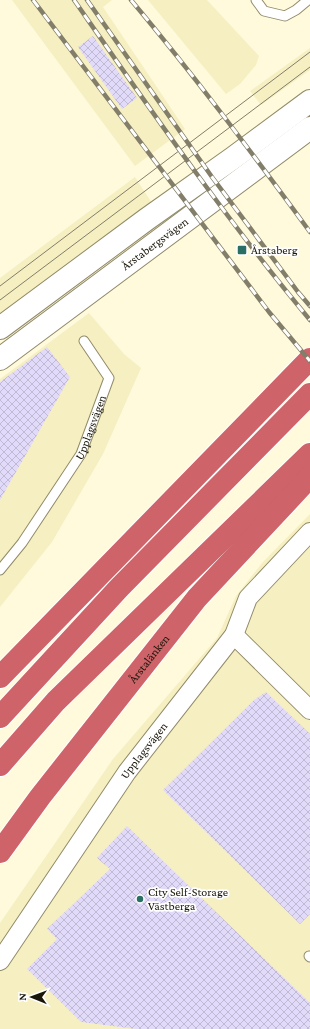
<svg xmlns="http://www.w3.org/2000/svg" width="310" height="1029" viewBox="0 0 310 1029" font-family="'Crimson Pro',serif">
<defs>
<pattern id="building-cross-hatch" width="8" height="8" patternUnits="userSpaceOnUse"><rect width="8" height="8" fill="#e2daf9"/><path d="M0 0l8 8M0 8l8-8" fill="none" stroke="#c1bad4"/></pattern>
</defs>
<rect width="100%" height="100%" fill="#fffadc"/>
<!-- built -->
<path fill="#f6efc2" d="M12,0H112L103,7L185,129L135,166Z
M148,0H207L259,56L256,65L240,84L226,94Z
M310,48V70L261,105L250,91Z
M135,177L152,203L0,323V278Z
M89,313L124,354L141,368L103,454L52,542L0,607V379Z
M310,514V1029H0V923L113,759L217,638L236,596L262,563Z"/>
<!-- building -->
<path fill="url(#building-cross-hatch)" d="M93,36L137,98L122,109L78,47Z
M47,347L70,377L0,500V382Z
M266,692L310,734V914L300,924L163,790L254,700Z
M127,826L310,1003V1029H136L81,1022L27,969L57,939L47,929L110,869L97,858Z"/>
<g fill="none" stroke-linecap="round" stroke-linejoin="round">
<defs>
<g id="lane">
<path d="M256,0L264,11L285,16L296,10L308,0"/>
<path id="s1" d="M0,570L22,543L81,454L109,378L84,341"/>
<path d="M309,956L310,957"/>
</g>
<g id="street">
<path d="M234,635L310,710"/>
<path id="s2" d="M0,961L127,772L234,635L248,598L310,532"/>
</g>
<g id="secondary">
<path d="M0,328L147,219L233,158L310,101"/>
<path id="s3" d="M0,359L310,128"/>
</g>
<g id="highway">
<path d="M0,677L310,359"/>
<path d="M0,717L119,588L310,394"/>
<path d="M0,765L56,701L310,454"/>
<path id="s4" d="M0,852L40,797L197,598L310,477"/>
</g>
</defs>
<!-- lane casing -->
<use href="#lane" stroke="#918b69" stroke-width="11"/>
<!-- street casing -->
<use href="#street" stroke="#918b69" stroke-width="20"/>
<!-- secondary casing -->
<use href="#secondary" stroke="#918b69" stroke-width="24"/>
<!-- highway casing -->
<use href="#highway" stroke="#fff" stroke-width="24"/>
<!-- lane -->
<use href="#lane" stroke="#fff" stroke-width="9"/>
<!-- street -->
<use href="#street" stroke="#fff" stroke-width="18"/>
<!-- secondary -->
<use href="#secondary" stroke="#fff" stroke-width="22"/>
<!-- highway -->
<use href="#highway" stroke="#ce6369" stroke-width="22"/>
<!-- tram -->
<path stroke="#827e69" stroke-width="1" d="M0,286L310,52
M0,300L310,67"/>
<defs>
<path id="rail" d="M33,0L269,312L310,361
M74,0C150,109 225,218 310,320
M87,0L212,177L298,292L310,306
M131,0C194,75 252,153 310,232"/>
</defs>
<!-- rail casing -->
<use href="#rail" stroke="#827e69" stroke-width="4.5"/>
<!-- rail -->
<use href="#rail" stroke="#fff" stroke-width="3" stroke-dasharray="9" stroke-linecap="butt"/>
</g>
<!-- markers -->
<g fill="#2a6f64" stroke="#fff" stroke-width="1.5">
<rect x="237" y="245" width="10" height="10" rx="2"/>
<circle cx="140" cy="899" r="4"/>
</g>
<g text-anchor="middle" stroke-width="3.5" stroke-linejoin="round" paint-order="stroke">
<!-- street labels -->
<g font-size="12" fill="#1a170a" stroke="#fff">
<text dy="4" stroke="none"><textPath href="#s3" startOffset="193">Årstabergsvägen</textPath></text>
<text dy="4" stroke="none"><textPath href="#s1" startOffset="170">Upplagsvägen</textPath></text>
<text dy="4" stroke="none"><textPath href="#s4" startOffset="244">Årstalänken</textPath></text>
<text dy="4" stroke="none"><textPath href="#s2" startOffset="255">Upplagsvägen</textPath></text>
</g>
<!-- poi labels -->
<g font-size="12" fill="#1a170a" stroke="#fff" text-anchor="start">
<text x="251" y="254">Årstaberg</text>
<text x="148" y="896">City Self-Storage<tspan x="148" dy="14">Västberga</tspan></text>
</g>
</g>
<!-- north arrow -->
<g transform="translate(32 997) rotate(271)" stroke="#ffffff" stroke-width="3" paint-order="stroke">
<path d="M0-3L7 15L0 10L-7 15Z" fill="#1a170a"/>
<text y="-6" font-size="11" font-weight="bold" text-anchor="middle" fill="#1a170a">N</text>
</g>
</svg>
